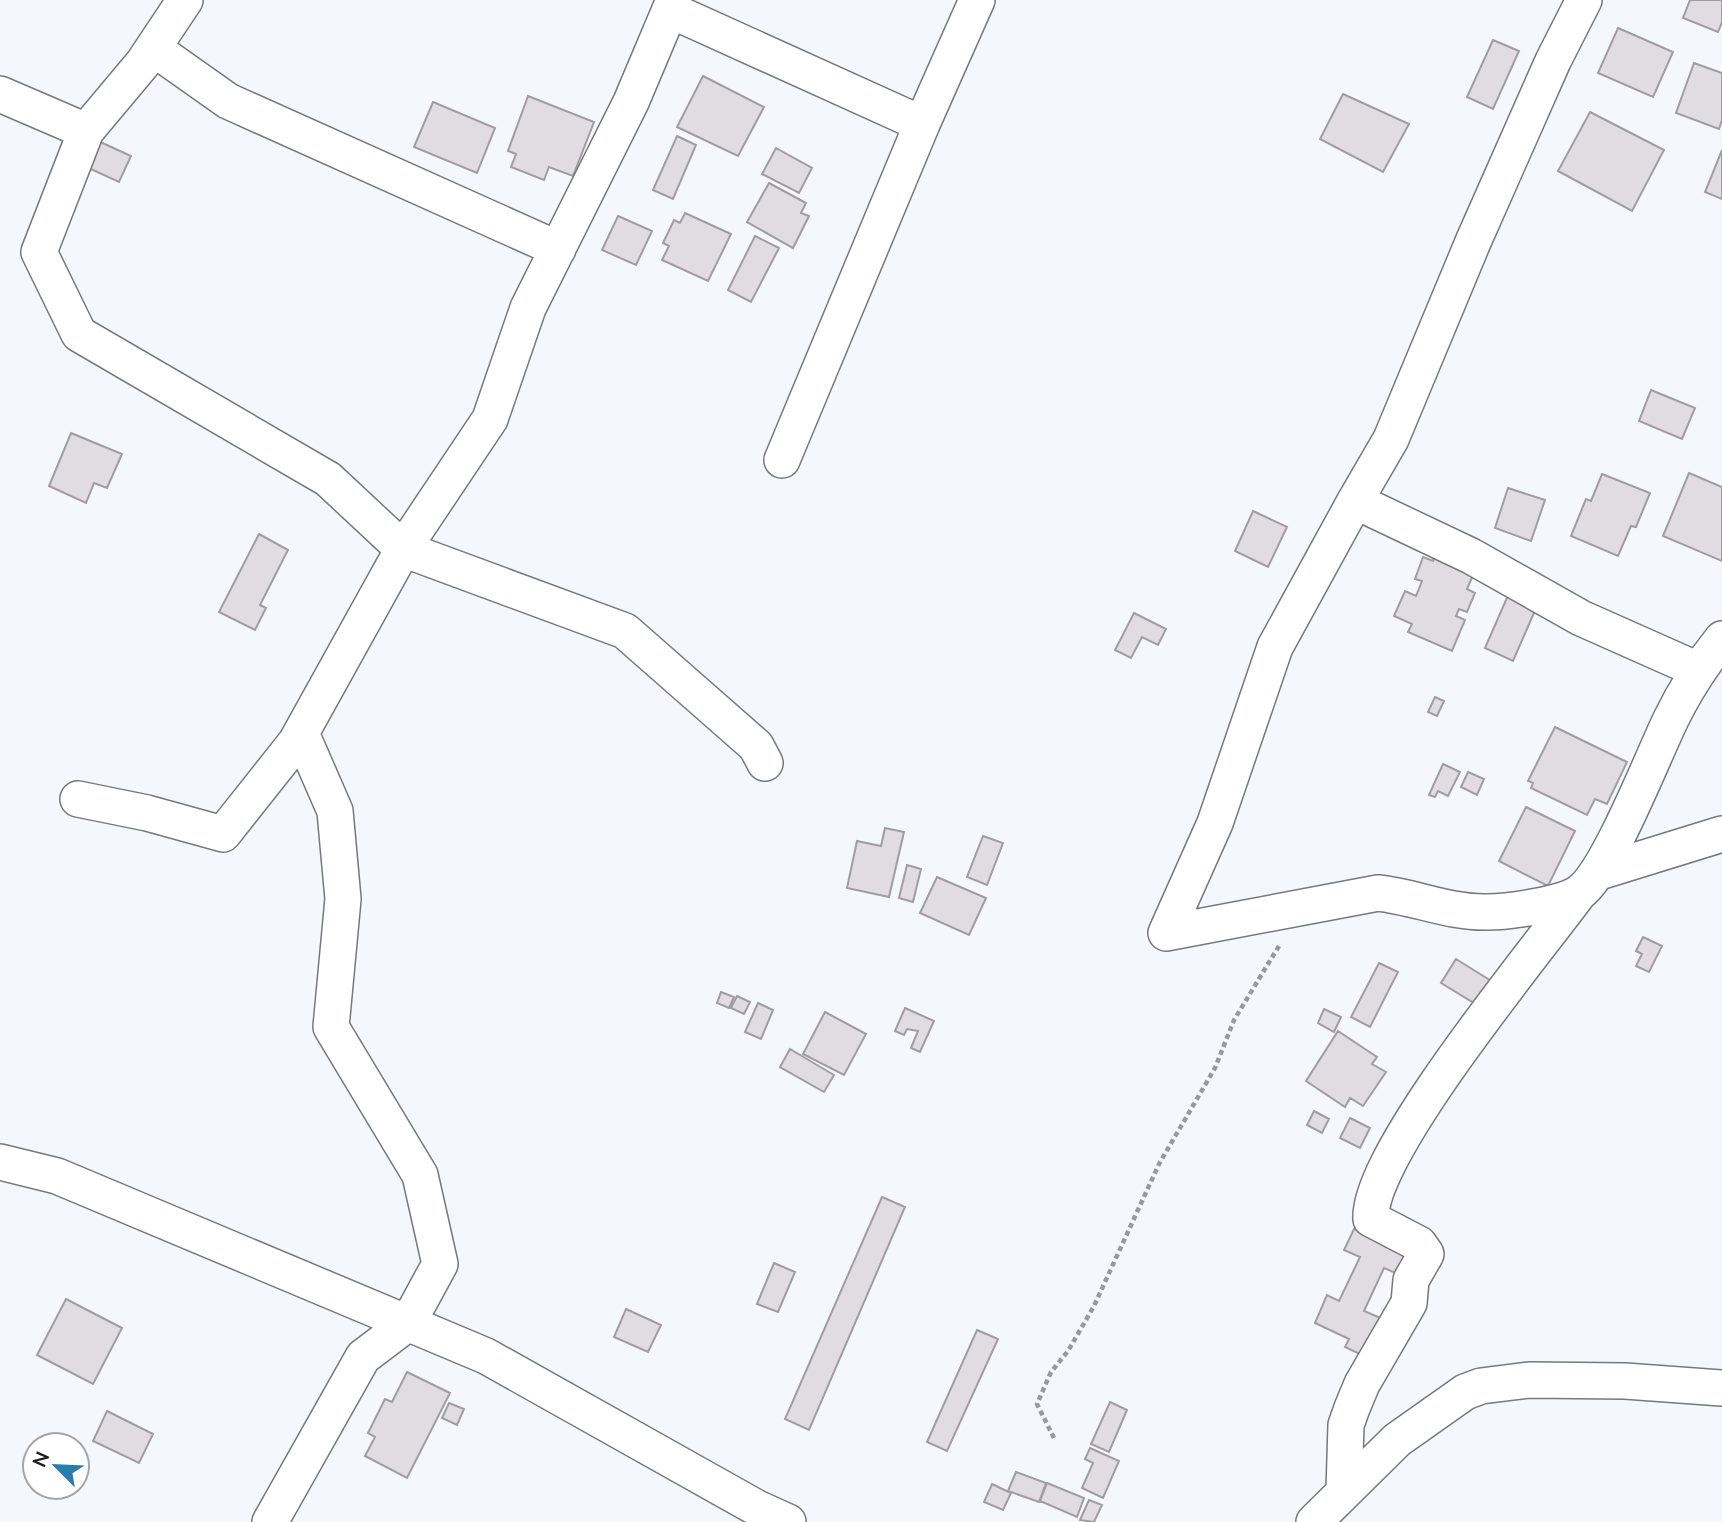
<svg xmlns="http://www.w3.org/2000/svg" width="1722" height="1522" viewBox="0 0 1722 1522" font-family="Mulish,sans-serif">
<rect width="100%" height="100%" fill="#f4f8fe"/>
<!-- building -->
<path fill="#e1dce2" stroke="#a19ca1" stroke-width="2" d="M1690,0H1722V22L1718,32L1683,18Z
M1618,28L1673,52L1653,97L1598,73Z
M1493,40L1519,51L1493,109L1467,97Z
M1694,63L1722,73V120L1719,129L1676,113Z
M703,76L764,107L738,156L677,127Z
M1343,94L1409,124L1383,172L1320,139Z
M528,96L594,122L573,176L549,167L544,180L511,167L516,154L508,151Z
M433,102L495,128L477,173L414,147Z
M1590,112L1664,150L1632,211L1558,171Z
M677,136L696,145L673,199L653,190Z
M96,140L131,156L119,182L84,166Z
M776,148L812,168L799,193L762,174Z
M1722,150V199L1705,192Z
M769,183L806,203L801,213L809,216L793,248L747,222Z
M685,213L731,234L708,281L662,260L669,246L663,243L674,220L680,223Z
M618,216L652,231L636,265L602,250Z
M755,236L779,248L751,302L728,290Z
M1651,390L1695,408L1682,439L1639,421Z
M71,433L122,454L107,488L94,483L86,503L49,486Z
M1689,473L1722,487V561L1663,536Z
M1602,474L1650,493L1636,527L1631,526L1618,556L1571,536L1586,499L1591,501Z
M1508,488L1545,500L1531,541L1495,528Z
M1253,511L1287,527L1268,567L1235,551Z
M259,534L288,550L260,605L266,608L255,630L219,612Z
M1435,556L1474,573L1467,589L1475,593L1467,612L1459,609L1456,616L1465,620L1452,651L1408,632L1412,624L1394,616L1405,591L1416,596L1422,581L1415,579L1423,557L1433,561Z
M1509,593L1537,606L1513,661L1485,648Z
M1134,613L1166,629L1158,645L1142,637L1131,658L1115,650Z
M1435,697L1444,701L1437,716L1428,712Z
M1555,727L1627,762L1607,804L1595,799L1587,815L1531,788L1533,783L1528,781Z
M1443,764L1460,772L1448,796L1438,791L1435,797L1429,795Z
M1468,772L1484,779L1477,795L1461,787Z
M1526,807L1575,831L1548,886L1499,861Z
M885,828L904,832L889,897L847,888L857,841L881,846Z
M983,836L1003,843L987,885L967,877Z
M907,865L921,869L913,902L899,898Z
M937,877L986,898L969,935L920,913Z
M1643,937L1662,946L1649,972L1636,966L1642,954L1636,951Z
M1456,959L1493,982L1479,1006L1441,983Z
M1379,963L1398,972L1370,1027L1351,1017Z
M721,992L734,997L729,1008L717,1003Z
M737,996L750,1002L744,1014L731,1008Z
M758,1003L773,1010L761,1039L745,1032Z
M905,1008L934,1021L920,1052L911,1048L918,1031L907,1029L904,1035L895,1031Z
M1324,1009L1341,1017L1334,1032L1318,1023Z
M825,1012L866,1034L844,1075L803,1054Z
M1338,1031L1377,1057L1372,1064L1386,1072L1363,1106L1350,1098L1345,1107L1306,1081Z
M790,1049L834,1075L824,1092L780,1067Z
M1314,1111L1329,1119L1322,1133L1307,1125Z
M1350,1118L1370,1128L1360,1148L1340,1138Z
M882,1197L905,1207L809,1430L785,1419Z
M1355,1227L1414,1254L1403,1276L1384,1268L1364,1311L1383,1319L1366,1357L1345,1347L1349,1339L1315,1323L1327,1295L1339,1301L1360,1257L1344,1250Z
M774,1263L795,1272L778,1312L757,1304Z
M66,1299L122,1328L93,1384L37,1355Z
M626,1309L661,1325L648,1352L614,1337Z
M977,1330L998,1339L947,1451L927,1442Z
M407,1372L450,1393L407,1478L365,1456L375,1437L368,1433L385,1399L392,1402Z
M1110,1402L1127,1410L1109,1452L1091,1444Z
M449,1403L464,1409L457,1425L442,1418Z
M107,1411L153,1434L139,1463L93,1441Z
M1090,1448L1119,1461L1103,1498L1082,1488L1093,1463L1085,1459Z
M1016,1472L1046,1483L1039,1502L1008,1491Z
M1047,1483L1084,1498L1077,1517L1040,1501Z
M992,1484L1011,1493L1003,1510L984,1502Z
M1089,1500L1102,1505L1094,1522L1080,1520Z"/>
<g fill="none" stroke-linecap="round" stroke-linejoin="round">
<defs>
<path id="street" d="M1584,0L1553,61L1473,242L1391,439L1355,501L1471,556L1581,618L1698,670
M670,10L922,124
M153,48L228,101L558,249
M0,94L86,131L39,252L79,334L328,479L403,549L625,631L756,746L765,763
M86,131L143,63L185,0
M782,460L922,124L977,0
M1355,501L1275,647L1215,823L1166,933L1378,893C1415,897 1450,913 1487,912C1509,912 1564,904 1580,892C1608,872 1653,756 1671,719C1685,690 1702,664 1722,639
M78,799L147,813L223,834L296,742L403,549L490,419L528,308L631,102L674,0
M1599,872L1722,834
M0,1162L57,1176L486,1356L757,1508L788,1522
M1344,1491L1346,1425L1352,1408L1362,1384L1409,1303L1411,1280L1426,1254L1419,1244L1371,1219C1367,1155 1535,953 1579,893
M270,1522L363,1357L408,1323L440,1264L420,1175L331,1027L343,899L335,811L301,733
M1314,1522L1397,1440L1465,1392L1481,1386L1529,1380L1625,1381L1722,1388"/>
</defs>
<!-- street casing -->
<use href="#street" stroke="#75797e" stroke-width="38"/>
<!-- path -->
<path stroke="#96999d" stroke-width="4.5" stroke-dasharray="5 3.5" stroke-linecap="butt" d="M1054,1438L1037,1404L1051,1372L1068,1351L1094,1306L1159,1164L1215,1068L1234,1020L1279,946"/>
<!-- street -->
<use href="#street" stroke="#fff" stroke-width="35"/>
</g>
<!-- north arrow -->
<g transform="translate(56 1466) rotate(294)"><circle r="33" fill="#ffffff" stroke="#a5a5a6" stroke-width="2"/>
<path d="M0-5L12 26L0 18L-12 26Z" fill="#2c7bad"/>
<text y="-10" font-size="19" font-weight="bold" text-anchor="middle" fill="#1d1e20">N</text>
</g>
</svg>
